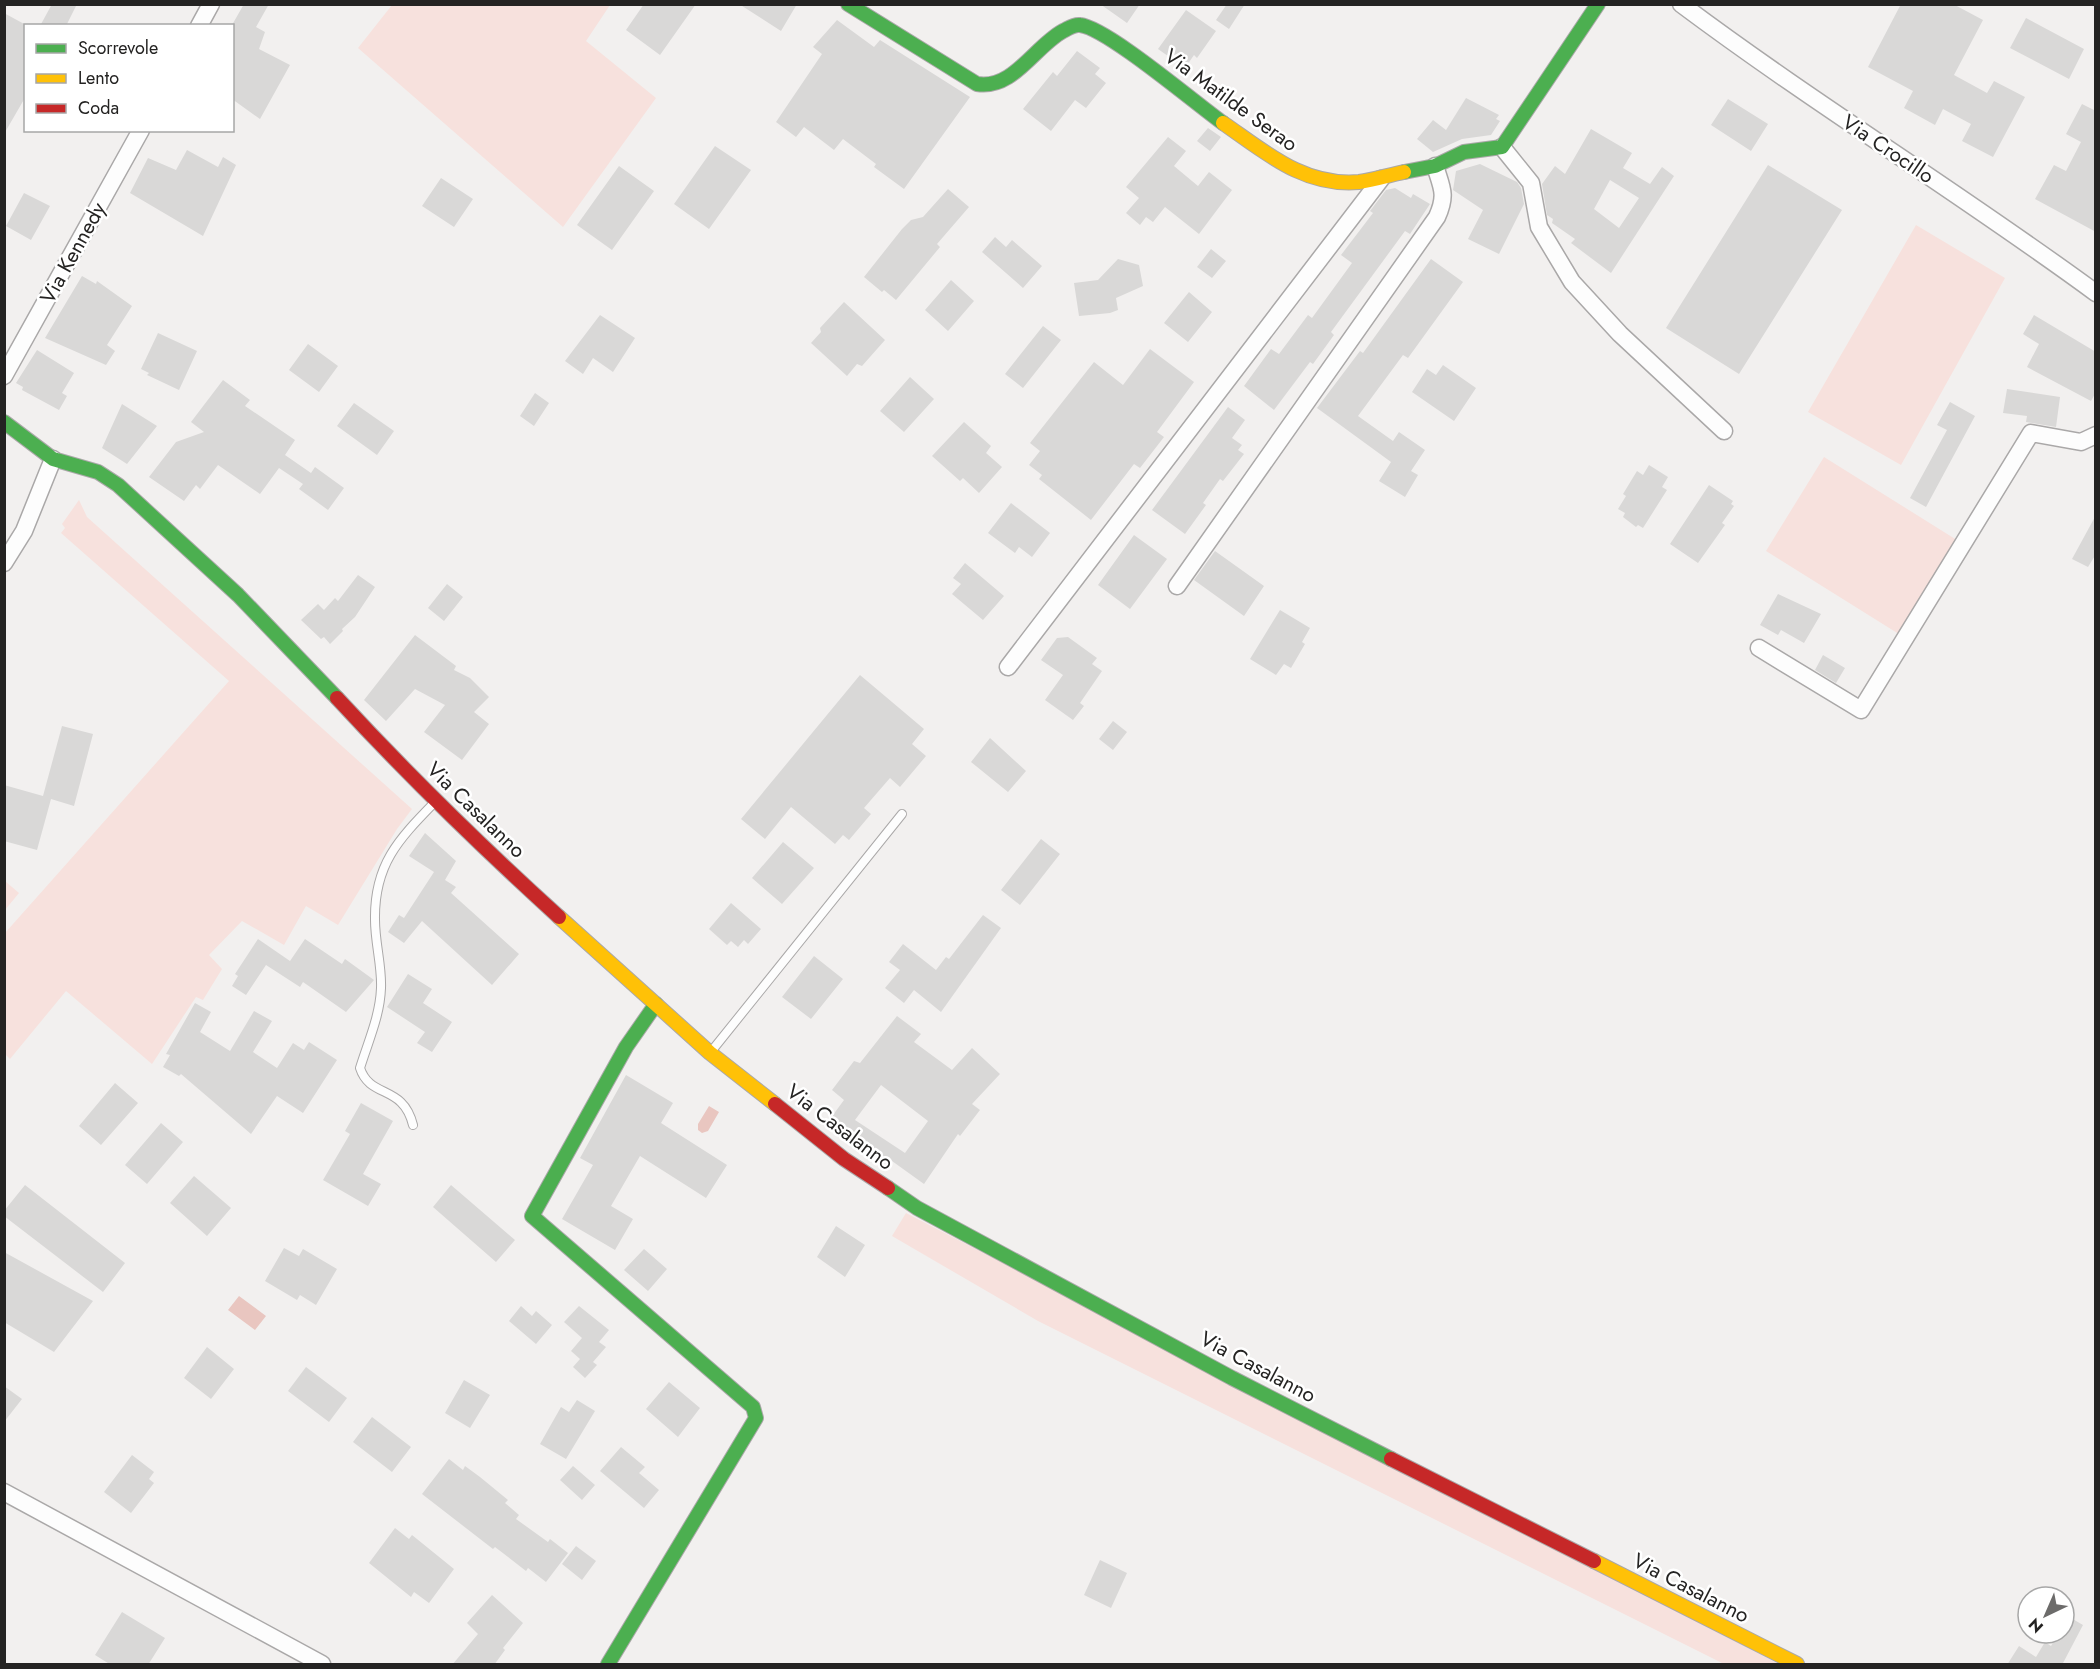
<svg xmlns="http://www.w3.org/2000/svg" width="2100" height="1669" viewBox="0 0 2100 1669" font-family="Jost,sans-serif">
<rect width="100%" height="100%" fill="#f2f0ef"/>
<!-- green -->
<path fill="#f7e1dd" d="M392,5H610L586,41L656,98L563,227L358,48Z
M1916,225L2005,278L1901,465L1808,412Z
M1824,457L1960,542L1902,636L1766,551Z
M79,500L87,517L412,809L397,829L338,925L306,906L284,945L242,921L209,955L222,969L203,1000L196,997L152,1064L66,991L10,1059L5,1054V933L229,681L61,533L65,528L62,524Z
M5,881L19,893L5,910Z
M906,1213L1779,1664H1724L1038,1321L892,1236Z"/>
<!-- water -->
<path fill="#e9c6c0" d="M709,1106L719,1112L708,1131L702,1133L698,1130V1124Z
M239,1296L266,1316L255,1330L228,1310Z"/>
<!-- building -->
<path fill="#d9d8d7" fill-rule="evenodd" d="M52,4H77L66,26H40Z
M244,4H269L256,27L265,32L259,49L290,65L260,119L232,99V25Z
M644,4H696L660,55L626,30Z
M739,4H797L781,31Z
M1100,4H1140L1127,23Z
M1227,4H1245L1229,29L1216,20Z
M1901,4H1953L1983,20L1954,75L1987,93L1994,81L2025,97L1993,157L1962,141L1971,124L1943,109L1935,125L1904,108L1913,91L1868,67Z
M1186,10L1216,31L1197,58L1194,55L1185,68L1158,49Z
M4,13L26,25V96L4,134Z
M2026,18L2084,49L2069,79L2010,48Z
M837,20L874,47L880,40L970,97L904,189L874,167L876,164L843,139L834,150L804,127L796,137L776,122L822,54L813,47Z
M1077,51L1100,68L1095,74L1106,83L1086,108L1075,100L1051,131L1023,109L1053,72L1057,76Z
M1466,98L1499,115L1496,119L1500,121L1491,135L1462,139L1433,152L1417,139L1433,120L1446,130Z
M1728,99L1768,124L1751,151L1711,125Z
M2082,104L2096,111V232L2035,199L2054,165L2066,171L2081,142L2066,134Z
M1208,128L1221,137L1210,151L1197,141Z
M1591,129L1632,153L1623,168L1650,184L1662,167L1674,176L1611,273L1571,243L1575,239L1552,223L1553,219L1547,215L1542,184L1555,166L1565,174ZM1610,180L1639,198L1619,228L1594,209Z
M1168,137L1186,151L1174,166L1198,186L1209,172L1232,190L1199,234L1165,207L1153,222L1146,217L1140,225L1126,213L1139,198L1126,187Z
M715,146L751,170L709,229L674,204Z
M187,150L218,167L223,157L236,165L203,236L130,193L148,158L176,170Z
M1480,164L1517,182L1521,188L1524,204L1499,254L1468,239L1483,210L1453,190L1456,171Z
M1768,165L1842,210L1739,374L1666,328Z
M619,166L654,191L612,250L577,225Z
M441,178L473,199L454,227L422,206Z
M1395,188L1411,198L1413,194L1430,204L1410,234L1405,231L1331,332L1334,335L1313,364L1310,362L1274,410L1244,386L1271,349L1279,354L1308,315L1312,318L1352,263L1341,255L1373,213L1370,211L1386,190Z
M948,189L969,207L937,244L940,247L896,300L884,290L882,292L864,277L902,229L911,220L923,217Z
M24,193L50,206L31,240L6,226Z
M995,237L1006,247L1012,240L1042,266L1023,288L982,252Z
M1211,249L1226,261L1212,278L1197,267Z
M1118,259L1139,265L1143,286L1116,298L1118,310L1110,313L1079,316L1074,283L1098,280Z
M1431,259L1463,282L1408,358L1403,355L1358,416L1393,441L1399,432L1425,450L1411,471L1418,475L1405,497L1379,481L1391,462L1317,408L1360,351L1363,353Z
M82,276L96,284L97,281L132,306L107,345L115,351L106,365L45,338Z
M951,280L974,301L948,331L925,310Z
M1189,292L1212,312L1188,342L1164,323Z
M844,302L885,340L862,366L857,364L847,376L811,343L821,332L820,328Z
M600,315L635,338L613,372L593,358L583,374L565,361Z
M2034,315L2096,352V392L2091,401L2027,367L2039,344L2023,334Z
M1043,326L1061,340L1023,388L1005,374Z
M158,333L197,351L179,390L147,375L149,373L141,369Z
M308,344L338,366L319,392L289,370Z
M1150,349L1194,382L1157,432L1164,437L1140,468L1134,464L1091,520L1039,479L1042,475L1029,465L1040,451L1030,443L1094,362L1123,385Z
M37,350L74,373L62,393L67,396L59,410L22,390L23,387L16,383Z
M1443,365L1476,388L1454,421L1412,392L1427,369L1436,375Z
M910,377L934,399L904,432L880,411Z
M223,380L250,400L245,406L295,440L285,455L311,473L315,467L344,488L328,510L299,489L303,484L279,468L260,494L218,465L200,489L196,485L184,501L149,477L176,442L204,432L191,422Z
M2007,389L2060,397L2056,427L2026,422L2027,416L2003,413Z
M535,393L549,403L534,426L520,416Z
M1950,402L1975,416L1926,507L1910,498L1947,430L1937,425Z
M354,403L394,431L377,455L337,426Z
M122,404L157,426L127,464L102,448Z
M1228,407L1245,420L1232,438L1242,445L1238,450L1244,454L1223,481L1220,479L1203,503L1206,505L1185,534L1152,510Z
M964,422L991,446L986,453L1002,467L979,493L963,478L960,481L932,456Z
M1649,465L1668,477L1662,487L1667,490L1643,528L1638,525L1636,527L1623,517L1625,513L1618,509L1626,496L1623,494L1637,471L1643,475Z
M1709,485L1733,501L1731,504L1734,506L1722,523L1725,525L1698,563L1670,544Z
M1011,503L1050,533L1032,557L1019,547L1015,553L988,533Z
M2096,515V554L2088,567L2072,559Z
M1134,535L1167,559L1130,609L1098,585Z
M1215,551L1264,586L1244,616L1194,580Z
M965,563L1004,596L983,620L952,594L961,584L953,578Z
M358,575L375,587L355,617L342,629L343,631L330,644L324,637L321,639L301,620L318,604L324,610L335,598L338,601Z
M447,584L463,597L444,621L428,608Z
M1778,594L1821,614L1804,643L1781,630L1778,635L1760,625Z
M1280,610L1310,628L1302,642L1305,644L1291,668L1284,664L1276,675L1250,659Z
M415,635L456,666L454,670L470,678L489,697L474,712L489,724L462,760L424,732L445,705L415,689L386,721L364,700Z
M1068,637L1097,658L1092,664L1102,671L1080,703L1084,706L1073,720L1045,700L1063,675L1041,660L1057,638Z
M1823,655L1845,668L1836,683L1815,670Z
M860,675L924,729L912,744L926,756L900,787L890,778L864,808L871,814L849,840L843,835L835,844L791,807L765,839L741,819Z
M1113,721L1127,732L1113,750L1099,739Z
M62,726L93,734L74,806L51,799L37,850L4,841V785L43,796Z
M990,738L1026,771L1008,792L971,762Z
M425,833L456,861L445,880L456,887L451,893L519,954L492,985L422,921L404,943L388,932L399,915L404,918L434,872L409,856Z
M1041,839L1060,854L1020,905L1001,890Z
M783,842L814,868L782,904L752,878Z
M731,903L761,929L748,944L744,940L738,947L731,941L727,945L709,929Z
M983,915L1001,928L941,1012L914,990L904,1003L885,988L900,970L889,962L903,944L936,970L946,957L949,959Z
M258,939L290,961L305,939L342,964L345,959L374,980L346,1012L303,982L300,987L266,965L246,995L232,986L238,976L235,974Z
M814,956L843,979L811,1019L782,997Z
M408,974L432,989L423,1003L452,1022L432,1052L417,1043L425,1032L387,1007Z
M195,1003L211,1012L200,1032L230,1051L254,1011L272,1021L253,1052L277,1068L293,1043L304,1050L309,1042L337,1060L303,1113L277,1096L251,1134L181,1074L179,1076L163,1067L170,1055L166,1054Z
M897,1016L921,1034L914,1042L952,1070L972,1048L1000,1074L972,1104L980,1110L960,1136L958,1134L924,1184L892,1161L889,1165L858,1144L860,1142L830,1119L844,1100L832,1090L854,1061L860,1063ZM881,1085L928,1121L905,1153L855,1120Z
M626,1075L673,1103L661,1123L727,1165L706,1198L640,1156L611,1206L633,1219L615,1250L562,1219L593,1165L580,1158Z
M115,1083L138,1103L101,1145L79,1126Z
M361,1103L393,1121L363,1174L381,1184L368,1206L323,1180L350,1134L345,1131Z
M161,1123L183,1142L147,1184L125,1165Z
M194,1176L231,1208L207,1236L170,1203Z
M25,1185L125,1263L103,1292L4,1216V1211Z
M451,1185L515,1240L496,1262L433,1207Z
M836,1226L865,1245L845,1277L817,1257Z
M284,1248L299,1256L303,1249L337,1269L316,1305L300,1295L297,1300L265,1281Z
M644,1249L667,1269L648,1291L624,1270Z
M4,1252L93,1301L54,1352L4,1322Z
M521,1306L532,1316L536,1311L552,1325L536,1344L509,1321Z
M579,1306L609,1330L599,1342L606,1347L593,1362L597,1365L585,1378L573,1367L580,1359L571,1351L582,1338L564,1322Z
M207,1347L234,1369L211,1399L184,1378Z
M306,1367L347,1398L329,1422L288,1391Z
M464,1380L490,1395L470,1428L445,1413Z
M669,1382L700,1408L678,1437L646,1409Z
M4,1386L22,1399L4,1422Z
M577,1400L595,1411L566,1459L540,1444L561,1407L569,1412Z
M372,1417L411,1447L392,1472L353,1442Z
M621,1447L645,1467L639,1473L659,1490L644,1508L600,1471Z
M132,1455L154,1472L149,1479L154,1483L131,1513L104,1492Z
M449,1459L463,1470L465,1466L480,1477L508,1500L505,1503L519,1515L516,1519L548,1542L550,1539L568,1553L546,1582L528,1568L526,1571L495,1547L493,1549L422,1494Z
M573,1466L595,1485L582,1500L560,1480Z
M395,1528L409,1539L412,1535L454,1569L429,1603L414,1592L411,1597L369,1563Z
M576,1546L596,1561L582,1580L562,1564Z
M1100,1560L1127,1573L1111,1608L1084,1595Z
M492,1595L523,1623L503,1648L505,1650L494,1665H452L478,1634L467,1623Z
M122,1612L165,1638L148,1665H111L95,1655Z
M2064,1614L2083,1625L2062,1665H2007L2019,1646L2036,1657L2045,1642L2051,1646L2059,1633H2064Z"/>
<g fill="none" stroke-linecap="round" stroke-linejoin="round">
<defs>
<path id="lane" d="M710,1053L902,814
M413,1125C403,1084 370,1099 360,1068C368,1042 380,1016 381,988C382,966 375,943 375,920C374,864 399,839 435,802"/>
<path id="street" d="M1681,4C1816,105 1960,193 2096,293
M199,26L211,4
M1502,147L1531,183L1539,227L1572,282L1620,334L1724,431
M4,376L141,130
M4,563L24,531L53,459
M1177,586L1437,217C1447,195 1442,188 1435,166
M1759,648L1861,710L2031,433L2081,442L2096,435
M1008,667L1381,179
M4,1492L322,1664"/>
<path id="fast" d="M848,4L977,84C1013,90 1034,47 1063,31C1068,29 1073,24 1080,25C1107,28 1195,103 1223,123
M1404,172L1435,166L1464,152L1502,147L1598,4
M4,422L53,459L98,472L118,485L238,595L337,698
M888,1188L917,1208L1232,1378L1391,1459
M608,1664L756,1418L753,1407L532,1216L626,1047L656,1004"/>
<path id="slow" d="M1223,123C1265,152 1304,187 1359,182C1374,180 1389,175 1404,172
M559,917L710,1053L775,1104
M1594,1561L1797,1664"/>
<path id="jam" d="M337,698C408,775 482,847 559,917
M775,1104L844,1159L888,1188
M1391,1459L1594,1561"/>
</defs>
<!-- lane casing -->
<use href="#lane" stroke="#aaa8a8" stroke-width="10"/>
<!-- street casing -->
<use href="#street" stroke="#aaa8a8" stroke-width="19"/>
<!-- fast casing -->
<use href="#fast" stroke="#aaa8a8" stroke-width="16"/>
<!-- slow casing -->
<use href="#slow" stroke="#aaa8a8" stroke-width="16"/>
<!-- jam casing -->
<use href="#jam" stroke="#aaa8a8" stroke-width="16"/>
<!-- lane -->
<use href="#lane" stroke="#fdfdfd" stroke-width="8"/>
<!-- street -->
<use href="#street" stroke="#fdfdfd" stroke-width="16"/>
<!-- fast -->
<use href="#fast" stroke="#4caf50" stroke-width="14"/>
<!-- slow -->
<use href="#slow" stroke="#ffc107" stroke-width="14"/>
<!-- jam -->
<use href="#jam" stroke="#c62828" stroke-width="14"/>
</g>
<g text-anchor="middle" stroke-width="5" stroke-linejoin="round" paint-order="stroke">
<!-- street labels -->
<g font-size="21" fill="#242322" stroke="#fff">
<text transform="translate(1231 100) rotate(36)" y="7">Via Matilde Serao</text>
<text transform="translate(1888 149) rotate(34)" y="7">Via Crocillo</text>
<text transform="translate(73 253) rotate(-61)" y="7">Via Kennedy</text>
<text transform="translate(476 810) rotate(44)" y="7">Via Casalanno</text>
<text transform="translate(840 1127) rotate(37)" y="7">Via Casalanno</text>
<text transform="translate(1258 1367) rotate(28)" y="7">Via Casalanno</text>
<text transform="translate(1691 1588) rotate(27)" y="7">Via Casalanno</text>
</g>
</g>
<!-- border -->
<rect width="2100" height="1669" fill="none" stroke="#242322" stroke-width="12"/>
<!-- legend -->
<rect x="24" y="24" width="210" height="108" fill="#ffffff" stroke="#a7a7a7" stroke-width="1.5"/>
<rect x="36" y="44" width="30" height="9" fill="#4caf50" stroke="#a7a7a7" stroke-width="1.5"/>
<text x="78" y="54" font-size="18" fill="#242322">Scorrevole</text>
<rect x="36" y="74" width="30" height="9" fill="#ffc107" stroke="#a7a7a7" stroke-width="1.5"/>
<text x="78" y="84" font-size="18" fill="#242322">Lento</text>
<rect x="36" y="104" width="30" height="9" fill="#c62828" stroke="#a7a7a7" stroke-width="1.5"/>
<text x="78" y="114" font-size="18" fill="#242322">Coda</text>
<!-- north arrow -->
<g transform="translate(2046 1615) rotate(224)"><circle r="28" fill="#ffffff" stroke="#a7a7a7" stroke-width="1.5"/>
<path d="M0-4.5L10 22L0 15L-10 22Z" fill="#6c6b6a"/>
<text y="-9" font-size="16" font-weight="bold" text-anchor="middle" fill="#242322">N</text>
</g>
</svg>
